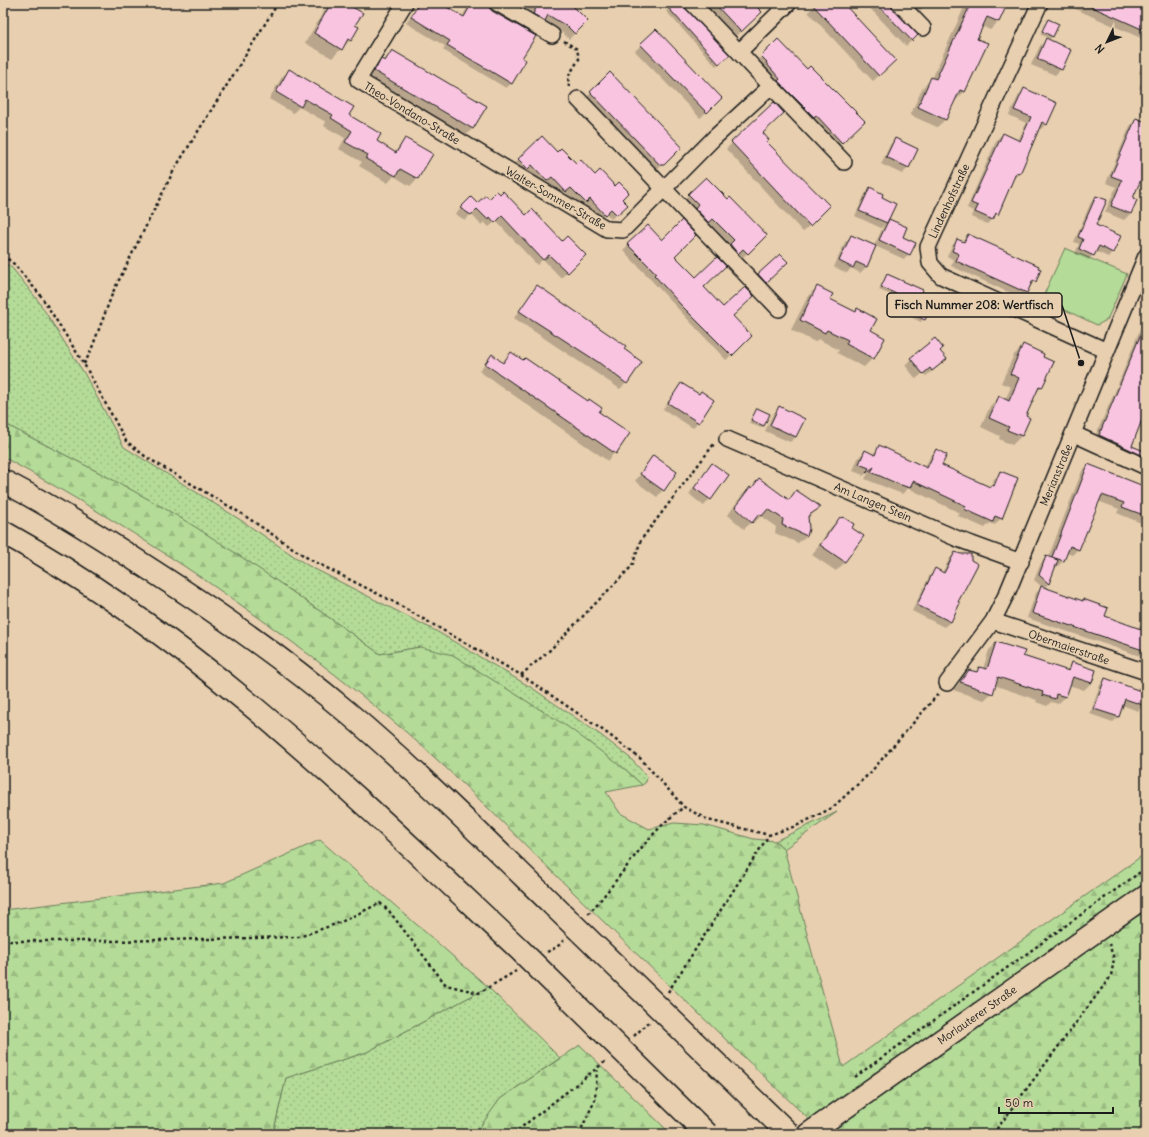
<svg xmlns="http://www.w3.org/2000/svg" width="1149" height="1137" viewBox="0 0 1149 1137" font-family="Delius,sans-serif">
<defs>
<pattern id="grass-dots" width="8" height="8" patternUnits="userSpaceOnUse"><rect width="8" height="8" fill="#b4db97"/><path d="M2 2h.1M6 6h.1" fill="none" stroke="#9abb82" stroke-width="1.8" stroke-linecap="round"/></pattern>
<pattern id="forest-firs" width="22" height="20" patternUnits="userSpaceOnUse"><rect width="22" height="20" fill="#b4db97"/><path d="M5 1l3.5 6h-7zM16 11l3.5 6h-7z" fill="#9abb82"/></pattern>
</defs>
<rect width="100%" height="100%" fill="#e7cfaf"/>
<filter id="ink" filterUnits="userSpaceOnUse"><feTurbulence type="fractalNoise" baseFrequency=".025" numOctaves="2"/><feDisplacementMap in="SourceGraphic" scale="8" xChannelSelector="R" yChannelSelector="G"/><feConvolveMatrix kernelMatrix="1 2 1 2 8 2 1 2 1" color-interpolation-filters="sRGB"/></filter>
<g filter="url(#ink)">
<!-- grass -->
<path fill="url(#grass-dots)" stroke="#687c5a" d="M3,262L12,268L37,299L84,373L124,447L239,519L307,565L436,631L532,688L602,736L630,758L647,776L646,782L642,785L626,770L420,647L380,654C320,611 260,568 197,529C135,489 68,457 3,423Z
M837,812L784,849L775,841Z
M488,987L560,1058L500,1099L476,1134H273L286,1078L367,1052Z"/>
<!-- forest -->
<path fill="url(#forest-firs)" stroke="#687c5a" d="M3,423C68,457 135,489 197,528C260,568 320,611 380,654L420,647L453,655L568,727L626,770L642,785L606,792L620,813L649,829L674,823L704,825L754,839L775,841L784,849L843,1067L1146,853V1122L1136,1134H824C740,1053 656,973 573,892C518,838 464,782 406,732C281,627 146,535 3,457Z
M320,840L488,987L367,1052L286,1078L273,1134H3V910L224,883Z
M580,1045L671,1134H475L500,1099Z"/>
<!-- green -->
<path fill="#b4db97" stroke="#687c5a" d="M1065,248L1127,274L1107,320L1097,325L1042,299Z"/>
<!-- shadow -->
<path fill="#0003" d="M330,3H343L354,26L350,40L332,58L305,43L326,8Z
M367,3H375L372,6Z
M418,3H443L442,5L462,17L470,3H487L521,58L512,83L506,88L443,50L445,46L406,23Z
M500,3H574L572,7L587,21L569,39L563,33L543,21L539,25Z
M674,3H680L728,55L716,66L666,11Z
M703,3H752L760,12L735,37Z
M818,3H838L895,60L873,81L808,12Z
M865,3H890L892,10L917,35L906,46Z
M900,3H928L914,16Z
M966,3H1002L1000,8L1004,9L998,22L990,30L982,26L976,39L986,44L964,92L956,100L954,99L946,119L937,127L910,115L923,87L932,79Z
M1062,3H1146V45L1141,43L1143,39Z
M1048,20L1052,36L1050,39L1040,34Z
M656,31L721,98L700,118L635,51Z
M778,40L807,70L864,121L836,148L756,62Z
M1046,40L1061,69L1055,75L1031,65L1040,46Z
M392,51L485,106L472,129L466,135L369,77L376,66L382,60L384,61Z
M1146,57V91L1139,88L1144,76L1139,73Z
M290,70L348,116L375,141L394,153L406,139L417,179L410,186L394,176L388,183L359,166L362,162L339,149L345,138L324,126L326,122L299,107L293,113L269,99L282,77Z
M610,74L681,147L657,170H654L585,99Z
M1024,89L1046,124L1041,129L1038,128L1019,174L1013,179L997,214L987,224L971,217L973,211L967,208L997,139L1003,134L1018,141L1026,123L1009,115L1019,95Z
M1146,91V105L1141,103Z
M774,103L762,133L766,142L829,206L803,232L726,149Z
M1146,115V181L1141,178L1132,198L1130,214L1124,220L1105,212L1116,187L1106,183L1130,126L1137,119L1143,122Z
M542,138L557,154L595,176L621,199V210L611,219L606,213L599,220L584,204L580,208L565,192L560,197L546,181L541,186L526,170L522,174L513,165Z
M895,139L908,168L902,174L881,164L890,145Z
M706,178L766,235L741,259L737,254L732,258L683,200Z
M870,188L880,198L894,204L886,223L889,220L901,238L909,254L904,259L875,246L866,267L860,273L851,268L847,273L834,267L845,242L851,236L874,246L884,225L881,228L855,216L865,194Z
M1096,197L1095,225L1112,252L1108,257L1095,251L1089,260L1075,254L1079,244L1074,242L1091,202Z
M471,198L477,204L489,200L526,216L562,243L584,255L561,278L543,259L537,265L496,221L489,227L484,222L481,225L471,214L465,220L455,214Z
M648,226L703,287L751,336L726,360L623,250Z
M968,236L1037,268L1035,281L1021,298L951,266L954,260L947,256L952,246L957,240L962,242Z
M786,262L760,288L753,281L759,275Z
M888,275L934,300L921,322L898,311L903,300L879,290Z
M537,286L622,349L626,383L620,389L514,318Z
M817,287L829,300L855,312L858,310L870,331L873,358L864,367L837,353L839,350L818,339L815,342L791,330L808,296Z
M1146,314V407L1130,447L1146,453V467L1093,441L1117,387Z
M1023,346L1041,388L1034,394L1025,416L1029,418L1021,436L1012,445L999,439L1000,436L981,427L990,406L999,397L1005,400L1011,387L1001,383L1014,355Z
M939,351L940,365L926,376L923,373L916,379L905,365L911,359Z
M511,353L629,433L608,461L479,371L492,355L502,363Z
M681,384L698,395L713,401L693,428L663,409Z
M779,408L796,437L790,442L765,431L773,414Z
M757,409L764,426L761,428L749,423Z
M880,446L925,467L930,457L936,450L941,465L989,488L994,479L1001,472V518L995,525L990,523L985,528L958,516L960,513L908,488L902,494L865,479L870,470L862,477L863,475L853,471L858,458L865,451L872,455Z
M654,457L676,473L657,497L635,481Z
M712,464L728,475L704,506L689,494Z
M1088,466L1146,488V525L1117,513L1119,509L1098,501L1078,549L1072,555L1066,553L1063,561L1057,567L1055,566L1049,583L1044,588L1082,602L1084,600L1103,617L1137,628L1141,624L1146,626V658L1027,618L1036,593L1042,587L1034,580L1041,563L1046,557L1048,558L1082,471Z
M760,480L788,500L796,492L819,507L808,518V529L806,536L798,543L775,533L776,527L761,516L754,523L752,522L744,529L728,515L742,495Z
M840,518L845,562L836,571L812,555L831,527Z
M955,553L957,603L959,604L950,622L944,627L912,611L930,575L936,570L942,573L950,558Z
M997,643L1022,656L1065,671L1072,663L1095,671L1091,683L1084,690L1069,685L1065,697L1058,704L1051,702L1047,706L1036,702L1037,700L994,685L992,693L984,700L953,690L969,671L975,673L979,668L983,669L989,650Z
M1105,680L1135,690L1139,687L1146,689L1143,705L1138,711L1122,705L1118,717L1113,722L1090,714L1100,685Z
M1146,723V743L1140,741Z"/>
<!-- building -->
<path fill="#f9c4e0" stroke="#1c1c1c" d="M331,3H345L363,13L355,25L359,27L351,41L348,39L342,50L314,33Z
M419,3H440L464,17L472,3H485L492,11L536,36L522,58L526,60L512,84L447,45L450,41L411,17Z
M528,3H570L588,21L575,34L568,27L548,15L545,21L533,14L536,8Z
M664,3H682L730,55L719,64Z
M714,3H753L762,12L741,32Z
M811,3H843L896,60L879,76Z
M876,3H890L893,9L918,35L912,41Z
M971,3H1003L1001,7L1005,9L999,22L987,17L977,39L988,43L965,92L960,90L946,120L918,107L931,77L936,79Z
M1083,3H1146V31L1126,22Z
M1048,19L1059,24L1053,37L1042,31Z
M656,29L722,98L707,113L640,44Z
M1046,38L1071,50L1062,70L1037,59Z
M778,39L807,69L810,66L865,121L842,143L816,115L814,117L778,81L780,79L766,63L767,62L761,56Z
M392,50L487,106L473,129L374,71L381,59L385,61Z
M289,69L354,107L349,115L381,134L377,141L396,153L405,138L433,154L418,179L400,169L396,176L366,159L368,155L345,142L352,131L331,118L333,115L305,99L301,107L276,92Z
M610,72L682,147L664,165H660L590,92Z
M1024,88L1057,103L1047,125L1042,122L1020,174L1016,173L998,215L996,213L993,220L975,212L978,206L971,203L1003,133L1020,141L1031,117L1014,110Z
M774,102L784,113L763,133L769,140L767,142L830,206L810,226L731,142Z
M1136,118L1146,122V168L1133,198L1137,200L1131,214L1111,206L1122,180L1111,176Z
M542,136L557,152L561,148L576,163L580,159L595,175L600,170L615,186L619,182L629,192L622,199L628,205L617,215L611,209L605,215L590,199L586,203L571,188L566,192L552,177L547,181L532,165L528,169L518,159Z
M895,138L918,149L909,168L886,157Z
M706,177L728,199L730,197L767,235L748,254L743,249L738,254L730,244L734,240L713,219L709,223L695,208L698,204L688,194Z
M870,187L883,194L882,197L896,204L887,223L859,211Z
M497,191L500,194L503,191L526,215L532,209L562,241L567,236L586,255L568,273L549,255L543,260L502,216L495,223L490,217L488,220L477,209L471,215L460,208L471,197L477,203L486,195L489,199Z
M1096,196L1107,200L1096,225L1121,236L1113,253L1099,246L1094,256L1079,249L1083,239L1078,237Z
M889,219L907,227L903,237L916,243L910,255L879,240Z
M682,220L696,235L675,256L696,277L717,257L726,266L704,287L723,307L745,287L754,296L733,316L752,336L732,356L681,305L654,275L656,273L627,244L648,225L662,240Z
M968,234L1039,266L1038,268L1041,269L1036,282L1033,280L1027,293L956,261L959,254L952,251L957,239L964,242Z
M851,235L876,246L867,267L856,262L853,268L839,261Z
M780,254L788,262L766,283L758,274Z
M887,274L923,290L922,293L935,299L925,320L900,308L905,298L881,287Z
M537,285L626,346L624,349L642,362L627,384L598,362L519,311Z
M817,286L833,294L830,299L856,312L857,308L877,319L871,330L885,338L874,359L846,344L848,340L827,330L825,333L800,320Z
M1145,324L1146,409L1132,446L1146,452V457L1099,435Z
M935,338L943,348L940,351L947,359L932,371L930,368L923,374L910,358Z
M1023,344L1044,354L1043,357L1054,362L1042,388L1039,387L1026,416L1030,418L1022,436L1007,430L1009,427L989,418L999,396L1009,401L1019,378L1010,374Z
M511,352L523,360L525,358L588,401L589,399L602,408L599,412L630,433L616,454L485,364L492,354L503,363Z
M681,383L699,394L701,391L714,400L699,423L668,403Z
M779,406L805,419L796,437L770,425Z
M757,408L770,414L764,426L751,420Z
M879,445L927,468L936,449L947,455L942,465L990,487L991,485L994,486L1000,471L1018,478L1002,519L995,516L993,522L964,509L966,506L913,481L910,488L898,484L871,472L874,467L866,473L869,468L859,464L865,450L875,455Z
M653,455L677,472L664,491L640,474Z
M712,463L729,475L711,500L694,488Z
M1088,464L1146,487V516L1122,507L1124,503L1102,495L1079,550L1070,546L1064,561L1052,557Z
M759,478L789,500L796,490L821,507L808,516L809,529L807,536L782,525L783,519L768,509L762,516L759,514L752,523L735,507L750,487L752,488Z
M840,517L842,518L843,517L854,524L852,528L864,536L845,562L820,545Z
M955,552L961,554H971V560L978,564L958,602L960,603L951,622L917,605L935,568L944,573Z
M1046,556L1058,560L1049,584L1039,575Z
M1041,586L1083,601V599L1108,608L1105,616L1146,631V651L1032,613Z
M996,642L1025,651L1023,656L1069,671L1072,662L1096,670L1092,683L1073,677L1066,697L1056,694L1055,699L1042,695L1043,692L998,677L993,694L960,682L969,670L977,672L979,667L987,669Z
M1105,678L1146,693V706L1125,699L1119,717L1094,709Z"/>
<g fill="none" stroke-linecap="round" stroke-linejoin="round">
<defs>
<path id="street" d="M405,3L358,80L607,229L623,230L714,138L771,86L739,52L789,3
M497,3L552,35
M692,3L739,52
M899,3L923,28
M1040,3L928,247L930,263L941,276L1107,351
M771,86L844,162
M578,99L779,309
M1074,434L1146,467
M727,439L958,539L1021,562
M993,621L1146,672
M947,683L993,621L1008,591L1146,256"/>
<path id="secondary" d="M808,1134L1146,896"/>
<path id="highway" d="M3,481C53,507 101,537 148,568C217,612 284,659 347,712C420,774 487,841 555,907
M3,532C198,640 356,796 517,947"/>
</defs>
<!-- street casing -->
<use href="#street" stroke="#1c1c1c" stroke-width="18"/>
<!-- secondary casing -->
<use href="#secondary" stroke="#1c1c1c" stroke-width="24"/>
<!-- highway casing -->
<use href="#highway" stroke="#1c1c1c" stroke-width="25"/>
<!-- path -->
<path stroke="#1c1c1c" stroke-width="2.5" stroke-dasharray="3 3" stroke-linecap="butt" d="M564,41L577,49L579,59L568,77L569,87
M3,255L14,264L41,296L84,364L126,441L146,457L242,514L309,559L392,601L521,675L604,731L641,759L684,807L708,820L769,835
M84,364L90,353L113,292L174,170L278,3
M521,675L550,650L632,566L641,540L714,444
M588,914C621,879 644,835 684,807
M3,941H113L299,937L341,922L380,903L389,911L446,985L479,993L516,971
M547,952L557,947L564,940
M668,992L769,835L796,826L832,808L870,773L939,693
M634,1036L649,1022
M855,1077L1146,868
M513,1134L606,1061
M579,1134L595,1100L597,1070
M993,1134L1111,976L1114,959L1109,944"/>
<!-- street -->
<use href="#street" stroke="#e7cfaf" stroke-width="15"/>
<!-- secondary -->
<use href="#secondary" stroke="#e7cfaf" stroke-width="21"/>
<!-- highway -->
<use href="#highway" stroke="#e7cfaf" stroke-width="22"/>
<defs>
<path id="highway-bridge" d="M555,907L789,1134
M517,947L707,1134"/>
</defs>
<!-- highway-bridge casing -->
<use href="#highway-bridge" stroke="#1c1c1c" stroke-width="25" stroke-linecap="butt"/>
<!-- highway-bridge -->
<use href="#highway-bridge" stroke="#e7cfaf" stroke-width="22"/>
</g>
</g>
<g text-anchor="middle" stroke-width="3.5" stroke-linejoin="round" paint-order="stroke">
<!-- street labels -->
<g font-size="11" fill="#1c1c1c" stroke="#e7cfaf">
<text transform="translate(412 113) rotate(31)" y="4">Theo-Vondano-Straße</text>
<text transform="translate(556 198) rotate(30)" y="4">Walter-Sommer-Straße</text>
<text transform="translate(949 201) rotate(-65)" y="4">Lindenhofstraße</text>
<text transform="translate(1056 475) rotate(-67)" y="4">Merianstraße</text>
<text transform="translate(873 502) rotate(23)" y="4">Am Langen Stein</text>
<text transform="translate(1069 647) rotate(19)" y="4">Obermaierstraße</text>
<text transform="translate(977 1015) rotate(-35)" y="4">Morlauterer Straße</text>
</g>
</g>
<!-- callouts -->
<path fill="none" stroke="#1c1c1c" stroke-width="1.5" d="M1081 363L1062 305"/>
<circle fill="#1c1c1c" stroke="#e7cfaf" stroke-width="1.5" cx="1081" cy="363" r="4"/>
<rect fill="#e7cfaf" stroke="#1c1c1c" stroke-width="1.5" x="887" y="293" width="175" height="24" rx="4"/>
<g font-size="12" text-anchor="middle" font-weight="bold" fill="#1c1c1c">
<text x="974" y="309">Fisch Nummer 208: Wertfisch</text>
</g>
<!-- margin -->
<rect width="1149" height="1137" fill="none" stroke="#e7cfaf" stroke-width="16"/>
<rect x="8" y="8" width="1133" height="1121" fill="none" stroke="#1c1c1c" stroke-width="1.5" filter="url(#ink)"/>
<!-- north arrow -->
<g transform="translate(1107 42) rotate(227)" stroke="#e7cfaf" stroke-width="3" paint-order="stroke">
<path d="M0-3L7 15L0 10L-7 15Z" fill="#1c1c1c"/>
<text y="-6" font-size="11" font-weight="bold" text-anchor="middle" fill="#1c1c1c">N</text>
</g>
<!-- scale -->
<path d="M999 1107v6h114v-6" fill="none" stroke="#1c1c1c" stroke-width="2"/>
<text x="1005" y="1107" font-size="12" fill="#1c1c1c" stroke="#e7cfaf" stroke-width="3" paint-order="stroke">50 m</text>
</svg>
